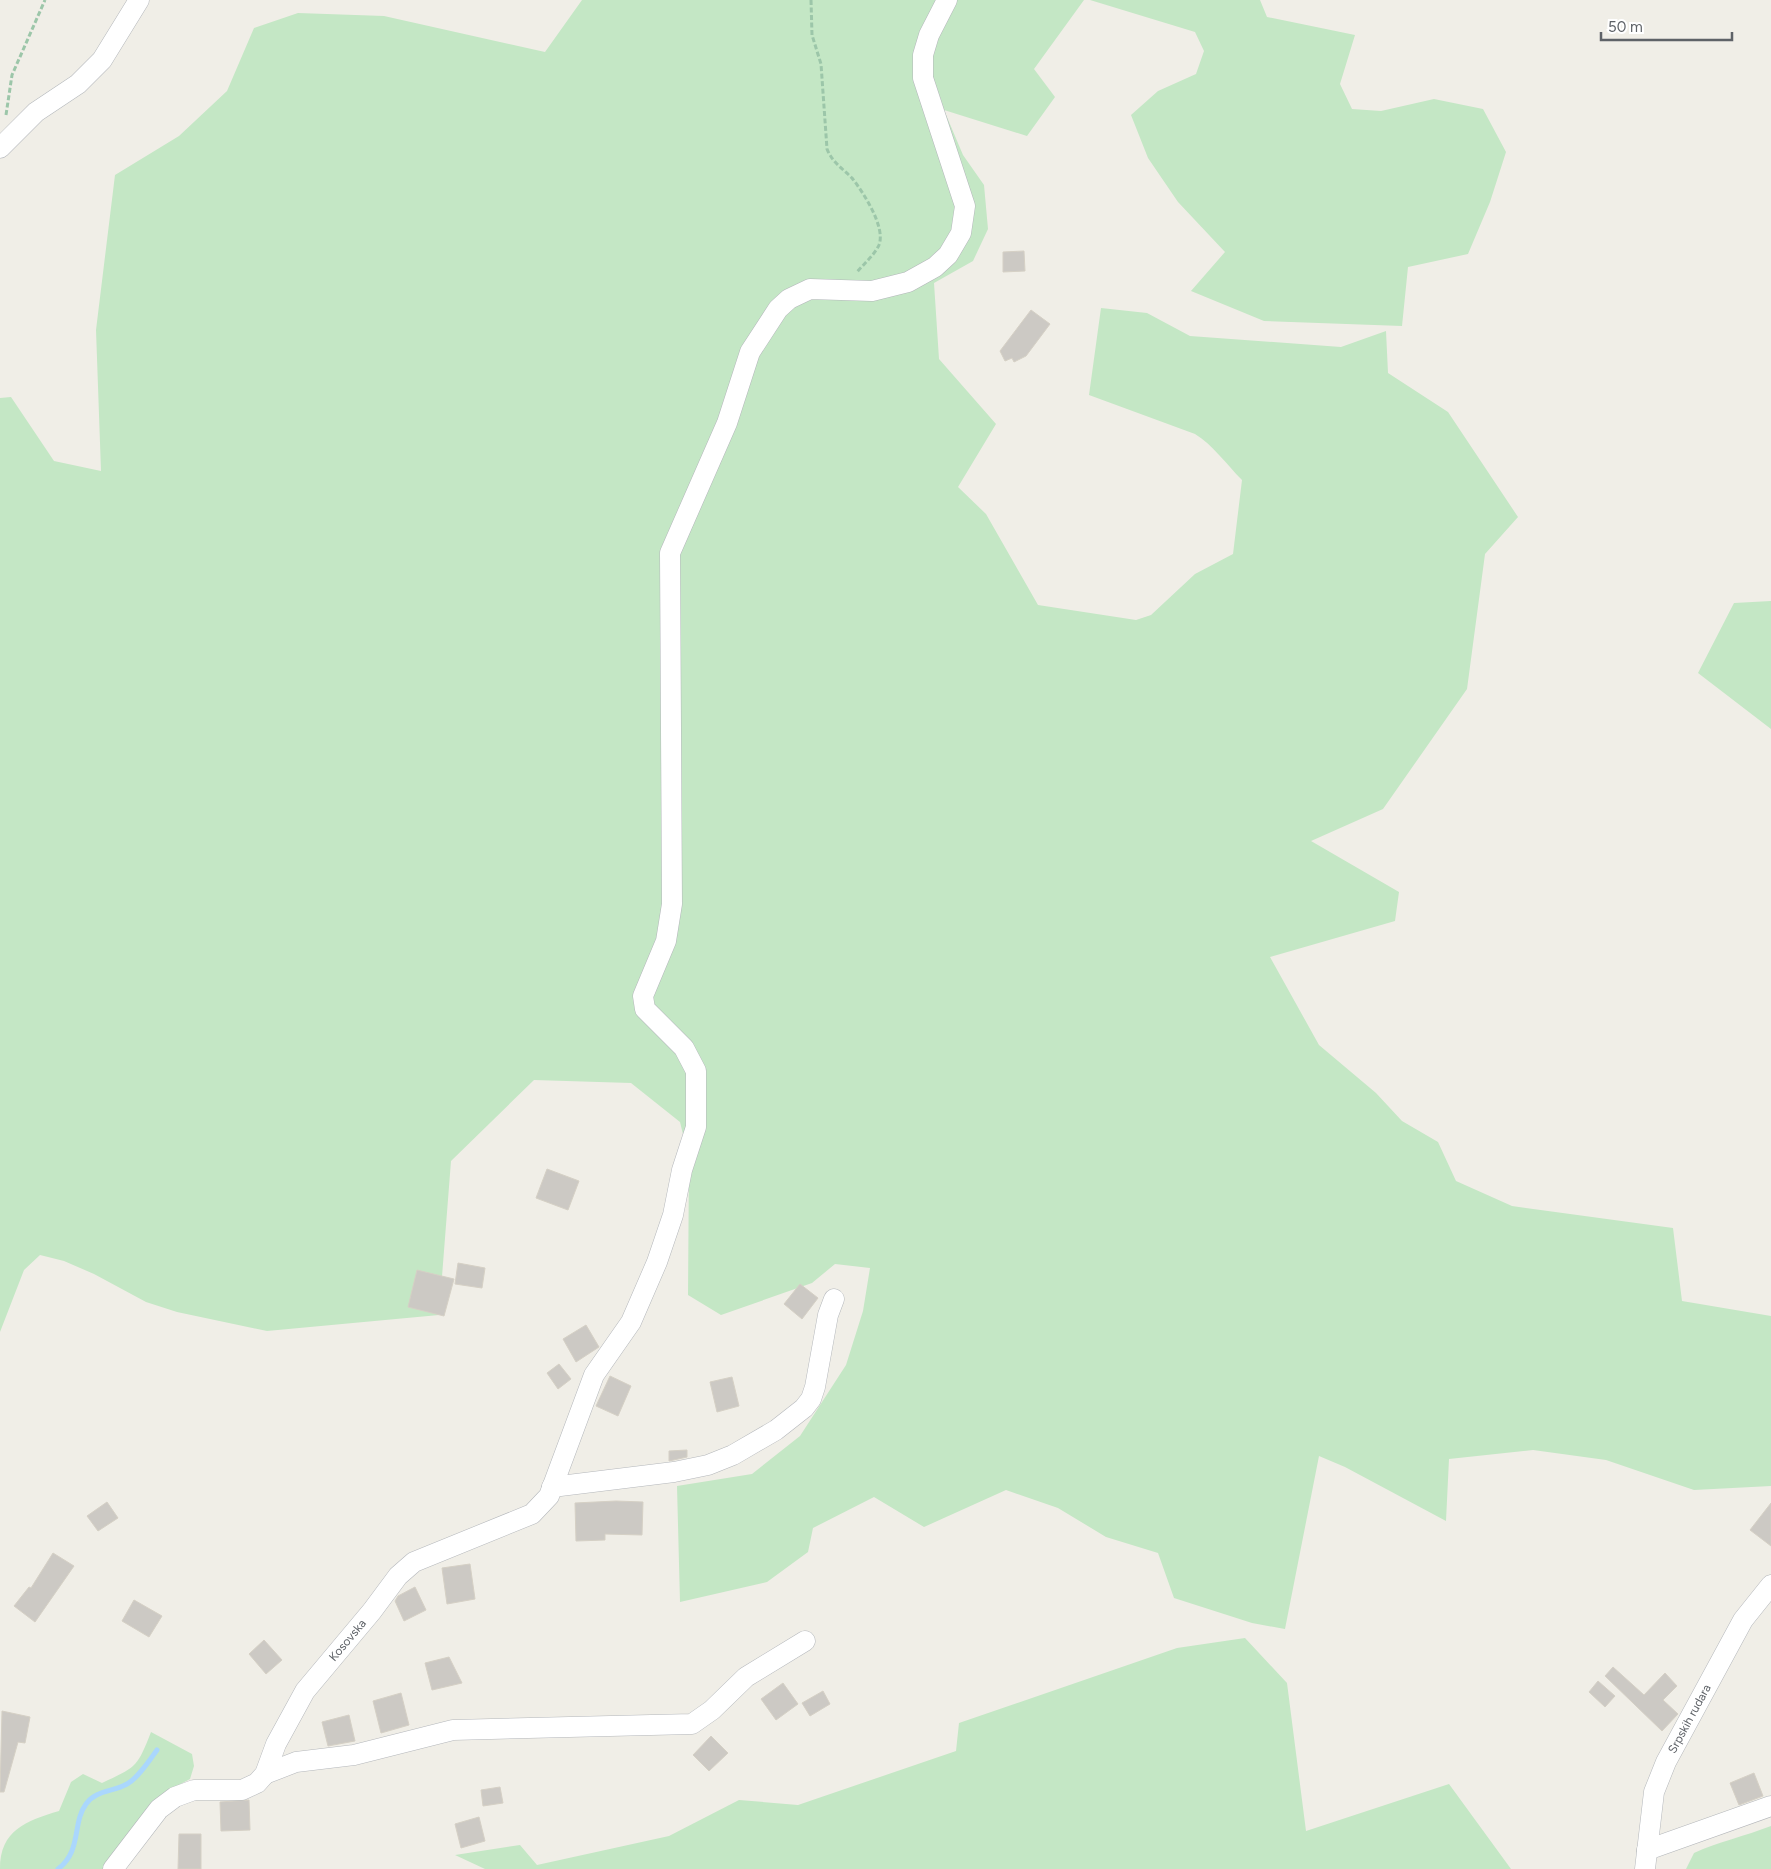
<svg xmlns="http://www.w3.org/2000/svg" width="1771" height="1869" viewBox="0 0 1771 1869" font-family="Figtree,sans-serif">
<rect width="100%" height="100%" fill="#f0eee7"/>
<!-- green -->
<path fill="#c4e7c5" d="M582,0H1084L1034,69L1055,97L1027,136L944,110L963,155L984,185L988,229L973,261L934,283L939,359L996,424L958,487L986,514L1038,605L1136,620L1151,615L1195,574L1233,554L1242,480C1226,464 1213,445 1195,434L1089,395L1101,308L1147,313L1190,336L1341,347L1386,331L1388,373L1448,412L1518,517L1485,554L1467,689L1383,809L1311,841L1399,892L1395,921L1270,957L1319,1045L1376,1093L1402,1121L1438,1142L1456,1181L1512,1206L1673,1228L1682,1301L1771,1316V1486L1694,1490L1606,1460L1533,1450L1449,1459L1446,1521L1345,1467L1319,1456L1285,1629L1252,1623L1174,1598L1158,1553L1106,1537L1058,1508L1006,1490L924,1527L874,1497L813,1528L808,1552L767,1582L680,1602L677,1486L752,1474L800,1436L846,1365L863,1311L870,1268L835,1264L812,1283L721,1315L688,1295L689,1159L680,1122L631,1083L534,1080L451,1161L439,1315L267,1331L177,1312L146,1302L94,1274L64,1261L40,1255L24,1270L0,1332V398L11,397L54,461L101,471L96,330L115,175L179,136L227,91L254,28L298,13L384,16L545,52Z
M1090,0H1260L1267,17L1355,35L1340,84L1352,109L1381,111L1434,99L1483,109L1506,152L1490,202L1468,254L1408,267L1402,326L1264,321L1191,291L1225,252L1178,202L1148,158L1131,115L1158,91L1196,74L1204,51L1195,32Z
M1771,601V729L1698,673L1734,603Z
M1245,1638L1287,1683L1306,1831L1449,1784L1511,1869H485L455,1855L520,1845L537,1865L669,1836L739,1800L798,1805L956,1751L959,1723L1177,1648Z
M151,1732L192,1754L194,1766L190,1779L171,1789L104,1869H0C0,1830 26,1821 59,1811L71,1782L83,1774L102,1783C136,1767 137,1768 151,1732Z
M1771,1826V1869H1686L1694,1853C1718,1842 1745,1836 1771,1826Z"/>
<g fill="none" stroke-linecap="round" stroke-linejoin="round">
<!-- stream -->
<path stroke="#aad7fd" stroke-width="5" d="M58,1869C82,1851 72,1823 86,1804C96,1790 113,1792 127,1784C138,1778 149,1761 157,1750"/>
</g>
<!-- building -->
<path fill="#ccc9c4" stroke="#d5d0c5" d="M1024,251L1025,271L1003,272V252Z
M1031,310L1050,324L1026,356L1014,362L1012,358L1005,361L1000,351Z
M547,1169L579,1181L568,1210L536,1198Z
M458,1263L485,1268L482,1288L455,1284Z
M417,1270L454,1279L444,1316L408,1307Z
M800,1284L818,1298L802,1319L784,1304Z
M586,1325L599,1347L576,1362L563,1339Z
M559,1364L571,1379L558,1389L547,1373Z
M610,1376L631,1386L618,1416L596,1406Z
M732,1377L739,1406L717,1412L710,1382Z
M687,1450V1457L669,1461V1451Z
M616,1501L643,1502L642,1535L605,1534V1540L576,1541L575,1503Z
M107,1502L118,1518L98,1531L87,1516Z
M1771,1503V1546L1750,1530Z
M53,1553L74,1566L35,1622L14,1606L29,1587L31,1588Z
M470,1564L475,1599L447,1604L442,1568Z
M415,1587L426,1610L404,1621L395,1601L398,1596Z
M134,1600L162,1616L149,1637L122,1621Z
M264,1640L282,1660L266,1674L249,1654Z
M449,1657L462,1683L432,1690L425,1663Z
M1613,1667L1644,1695L1665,1673L1677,1686L1663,1700L1678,1714L1662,1731L1605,1676Z
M1598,1681L1615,1696L1605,1707L1589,1692Z
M783,1683L798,1704L776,1720L761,1699Z
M823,1691L830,1704L810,1716L802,1703Z
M401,1693L409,1725L381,1733L373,1701Z
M2,1711L30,1717L25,1743L18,1742L4,1792H0Z
M349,1715L355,1741L328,1746L322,1722Z
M711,1736L728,1753L709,1771L693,1755Z
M1754,1773L1763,1796L1739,1805L1730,1783Z
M500,1787L503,1803L483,1806L481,1790Z
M249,1800L250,1830L221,1831L220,1802Z
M479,1817L485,1841L461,1848L455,1824Z
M179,1834H201V1869H178Z"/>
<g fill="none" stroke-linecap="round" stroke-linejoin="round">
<defs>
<g id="street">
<path d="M0,148L36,112L78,84L102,60L139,0"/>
<path d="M552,1487L674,1472L708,1465L733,1455L776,1430L804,1408L811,1399L815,1387L828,1315L834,1299"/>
<path d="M265,1774L296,1762L354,1755L453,1730L692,1724L712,1710L746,1677L805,1641"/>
<path d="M1647,1850L1771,1806"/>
<path id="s1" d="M113,1869L159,1809L175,1797L194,1790H242L257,1783L265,1774L276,1744L305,1691L372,1611L398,1576L414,1562L532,1514L549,1496L594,1375L631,1322L657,1262L673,1215L682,1170L696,1127V1071L684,1048L645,1009L643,996L666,941L672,904L670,553L727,423L750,352L778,309L789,299L810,289L872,291L908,282L935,267L948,255L961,233L965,206L923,78V55L929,35L947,0"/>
<path id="s2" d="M1645,1869L1654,1792L1666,1762L1743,1620L1771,1585"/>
</g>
</defs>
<!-- street casing -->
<use href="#street" stroke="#b4b7bb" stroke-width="21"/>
<!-- path -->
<path stroke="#9cc6a9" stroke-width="3" stroke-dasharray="5 2.5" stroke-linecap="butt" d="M811,0L812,35L821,64L827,149C832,162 842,168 852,178C863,192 886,227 879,245C875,254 864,264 857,272
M6,115L12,75L45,0"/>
<!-- street -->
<use href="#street" stroke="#fff" stroke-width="20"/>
</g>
<g text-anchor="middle" stroke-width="4" stroke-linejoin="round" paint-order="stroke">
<!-- street labels -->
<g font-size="12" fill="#5e6267" stroke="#fff">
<text dy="4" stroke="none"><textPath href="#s1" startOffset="351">Kosovska</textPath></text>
<text dy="4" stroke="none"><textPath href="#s2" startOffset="159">Srpskih rudara</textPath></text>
</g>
</g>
<!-- scale -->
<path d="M1601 32v8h131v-8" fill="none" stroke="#5e6267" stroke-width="2.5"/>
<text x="1608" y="32" font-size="15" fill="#5e6267" stroke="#ffffff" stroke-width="4" paint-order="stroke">50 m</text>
</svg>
